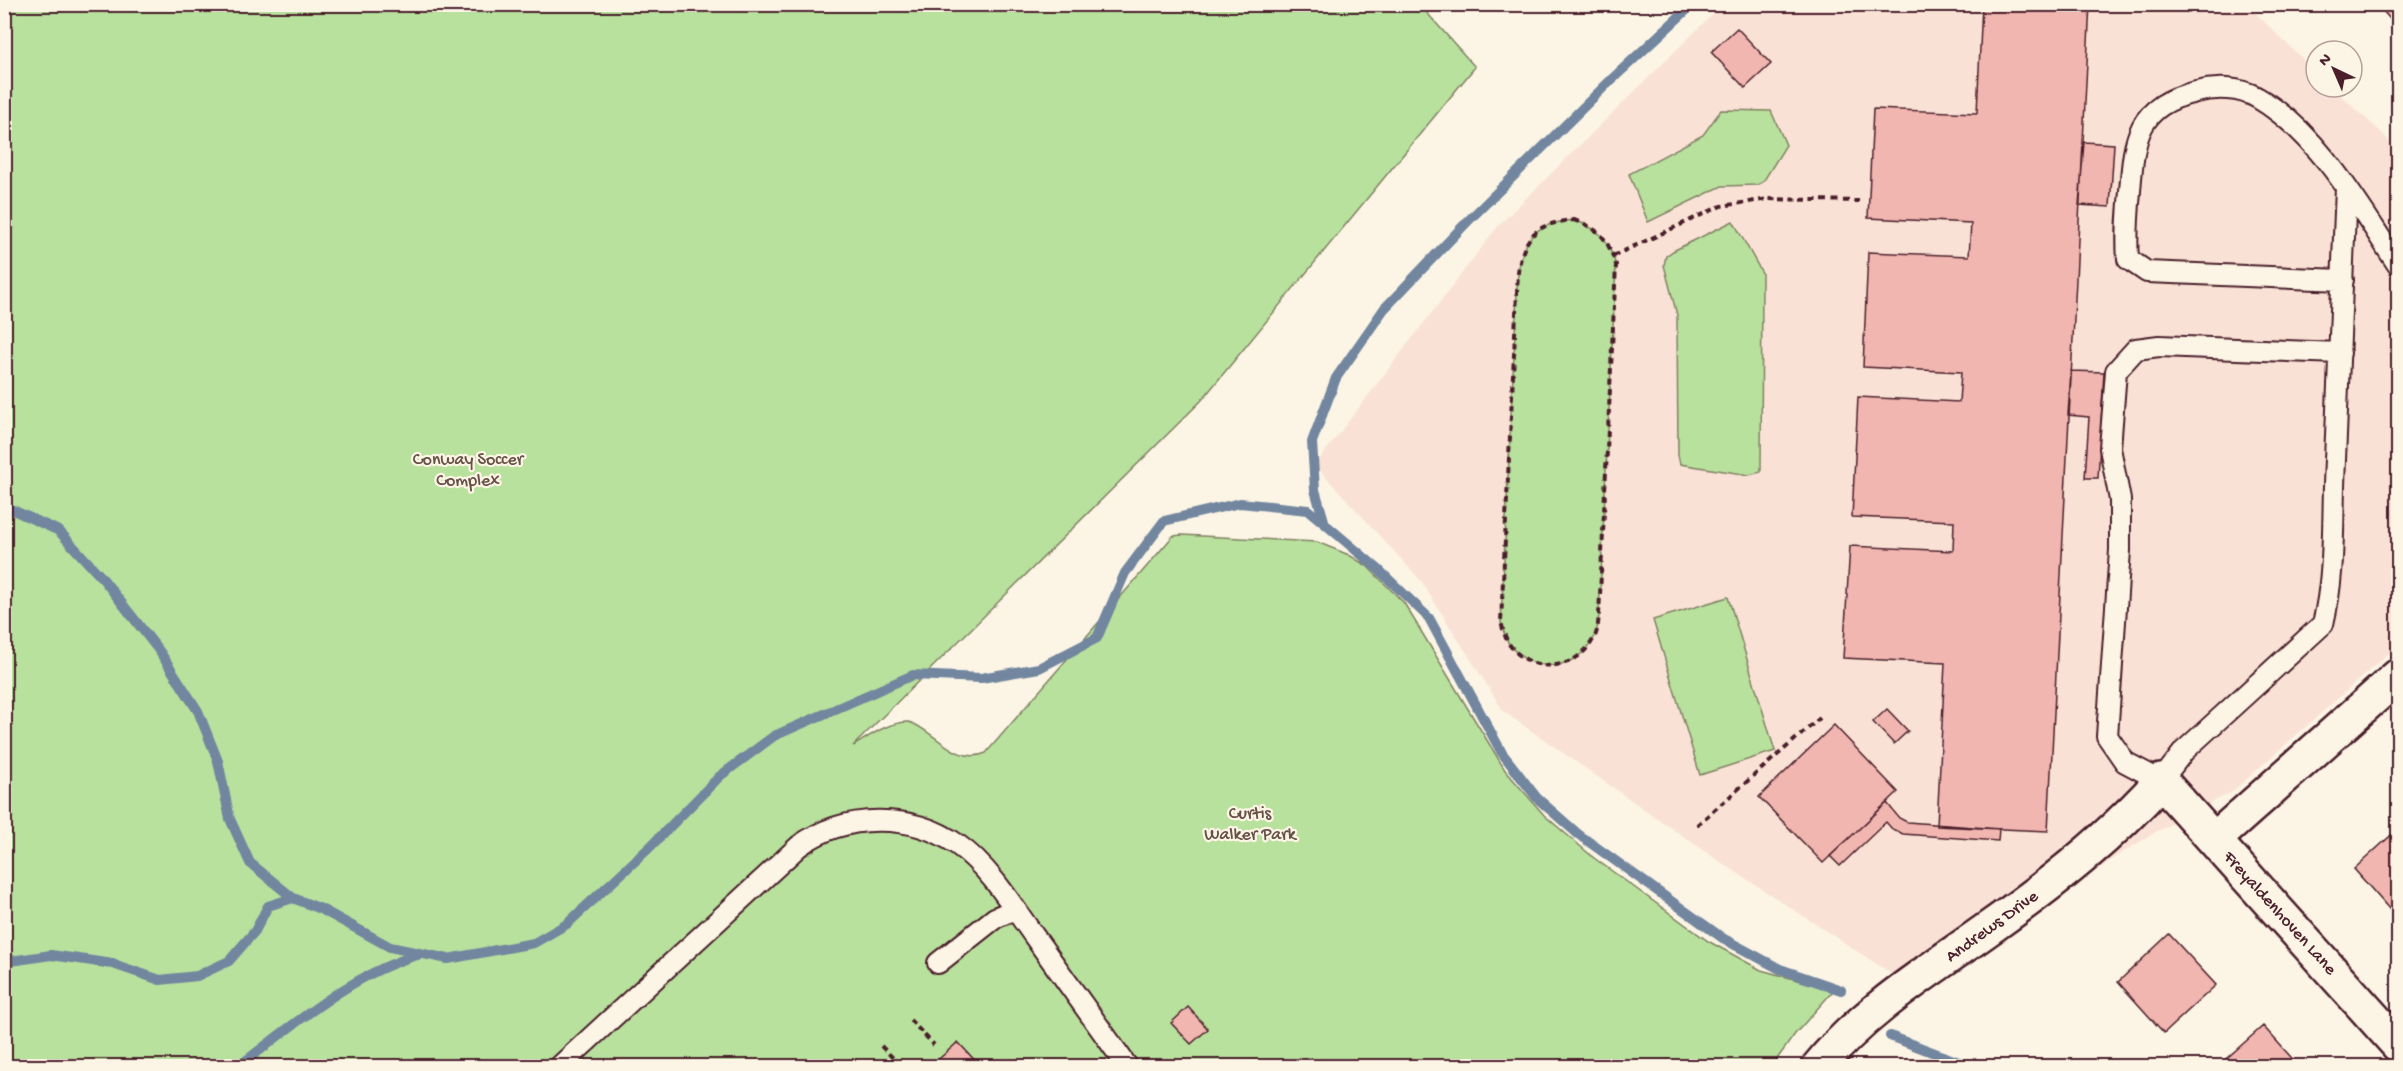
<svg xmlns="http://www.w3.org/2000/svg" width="2403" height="1071" viewBox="0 0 2403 1071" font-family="'Gochi Hand',sans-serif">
<rect width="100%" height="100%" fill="#fcf5e5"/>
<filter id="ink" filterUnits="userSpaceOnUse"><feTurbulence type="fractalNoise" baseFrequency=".0167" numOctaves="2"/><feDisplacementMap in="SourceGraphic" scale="12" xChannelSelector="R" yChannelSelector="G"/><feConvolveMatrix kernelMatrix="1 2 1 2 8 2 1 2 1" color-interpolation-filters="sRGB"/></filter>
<g filter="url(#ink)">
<!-- built -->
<path fill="#f9e2d5" d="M1722,5H2247L2316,72V87H2332L2382,133L2398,152V645L2232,792L2156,832L2117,856L1924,995L1713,857L1504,712L1421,581L1315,465L1498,226Z"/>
<!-- green -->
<path fill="#b8e19d" stroke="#818064" stroke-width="1.5" d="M5,4L1420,5L1475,67L1201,401L853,746C870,736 887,722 909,722C934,730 956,766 986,753L1173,536L1182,535L1317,542L1349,555L1367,566L1404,603L1505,770L1544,815L1594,858L1708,941L1761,970L1834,990L1795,1034L1772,1066H5Z
M1721,110L1771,111L1786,145L1763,182L1757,185L1722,186L1648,222L1629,174L1703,135Z
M1574,220C1601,230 1607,238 1616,265L1599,615C1598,622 1598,632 1594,638C1576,672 1531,675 1509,644C1505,638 1503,629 1501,622L1518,272C1524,235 1537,223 1574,220Z
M1733,221L1762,273L1761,472L1749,475L1680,464L1678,455L1677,315L1664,265L1666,256L1673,251Z
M1728,597L1775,751L1700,775L1653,620Z"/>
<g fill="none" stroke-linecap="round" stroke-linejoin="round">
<!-- stream -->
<path stroke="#72869f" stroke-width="10" d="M1693,4L1610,81L1468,221L1384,309L1336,378L1312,442L1315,490L1325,524L1378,569L1429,618L1502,753L1537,798L1578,834L1724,939L1780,969L1841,990
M4,506L59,531L103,579L160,652L198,711L218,761L230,819L250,863L293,898L321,909L390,947L448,959L534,943L567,924L649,848L720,776L774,736L913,675L981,678L1039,668L1097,638L1125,573L1164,521L1240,503L1308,510L1325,524
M4,962L51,955L113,964L160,980L197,976L229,961L255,931L268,906L293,898
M1890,1036L1969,1066
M239,1066C295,1024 352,973 421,954"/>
</g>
<!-- building -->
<path fill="#f1b6b0" stroke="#4a1f2b" stroke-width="1.5" d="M1982,4H2090L2048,831L1937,826L1945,663L1843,658L1850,546L1953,551L1954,521L1852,517L1858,397L1959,402L1961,372L1863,367L1868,252L1969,256L1971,223L1868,218L1873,109L1977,113Z
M2388,4H2398V28L2382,10Z
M1737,28L1771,64L1745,88L1711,52Z
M2084,142L2114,144L2110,207L2079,205Z
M2071,371L2104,372L2098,478H2085L2089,417L2068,415Z
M1887,709L1908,731L1894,744L1873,722Z
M1834,725L1898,792L1823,863L1759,797Z
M1887,803L1899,818L1907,822L1999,829L1998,841L1903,834L1892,829L1886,822L1840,866L1830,856Z
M2398,829V919L2354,869Z
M2169,934L2216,985L2164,1033L2118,982Z
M1188,1007L1208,1029L1191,1044L1171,1023Z
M2263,1026L2299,1066H2218Z
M958,1042L980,1066H931Z"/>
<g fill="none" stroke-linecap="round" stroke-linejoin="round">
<defs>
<path id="service" d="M2343,280L2147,272L2128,259C2126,236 2128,214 2130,191C2134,138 2137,105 2196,92C2215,87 2240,87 2258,98C2318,133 2361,209 2398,265
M2340,353L2159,346L2136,349L2116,371L2110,448L2120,500V550L2107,736L2125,762L2161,781L2184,751L2323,624C2336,571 2332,515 2335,460C2338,369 2343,278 2346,187
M938,963L995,918L1015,909
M560,1066L799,846C844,813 912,812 958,845C989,867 1012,905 1034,936C1065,979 1096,1023 1127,1066"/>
<path id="minor" d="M2215,839L2398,676
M1819,1066C1867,1008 1931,970 1992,926C2053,883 2111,837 2161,781L2398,1045"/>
</defs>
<!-- service casing -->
<use href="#service" stroke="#4a1f2b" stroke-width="24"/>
<!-- minor casing -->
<use href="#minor" stroke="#4a1f2b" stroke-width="38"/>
<!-- path -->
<path stroke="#4a1f2b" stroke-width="4" stroke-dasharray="6 4.5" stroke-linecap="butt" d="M1574,220C1601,230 1607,238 1616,265L1599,615C1598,622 1598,632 1594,638C1576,672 1531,675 1509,644C1505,638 1503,629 1501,622L1518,272C1524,235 1537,223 1574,220Z
M1613,256L1721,206L1769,199L1859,201
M1697,825L1820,718
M910,1020L934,1045
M881,1046L901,1066"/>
<!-- service -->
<use href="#service" stroke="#fcf5e5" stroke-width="20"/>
<!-- minor -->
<use href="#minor" stroke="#fcf5e5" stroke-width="33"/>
</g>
</g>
<g text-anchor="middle" stroke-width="4.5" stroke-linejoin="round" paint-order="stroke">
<!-- park labels -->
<g font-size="18" fill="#665048" stroke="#fcf5e5">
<text x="468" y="464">Conway Soccer<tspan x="468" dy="21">Complex</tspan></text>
<text x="1250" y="818">Curtis<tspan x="1250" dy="21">Walker Park</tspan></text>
</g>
<!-- street labels -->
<g font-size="18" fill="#4a1f2b" stroke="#fcf5e5">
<text transform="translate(2281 912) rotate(48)" y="6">Freyaldenhoven Lane</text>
<text transform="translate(1991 925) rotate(-36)" y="6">Andrews Drive</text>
</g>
</g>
<!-- margin -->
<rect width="2403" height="1071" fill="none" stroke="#fcf5e5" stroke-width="24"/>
<rect x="12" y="12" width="2379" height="1047" fill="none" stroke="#4a1f2b" stroke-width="2" filter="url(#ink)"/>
<!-- north arrow -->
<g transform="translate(2334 69) rotate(316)"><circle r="28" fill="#fcf5e5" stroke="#b59f9b" stroke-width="1.5"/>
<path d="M0-4.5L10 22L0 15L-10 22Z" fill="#4a1f2b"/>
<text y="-9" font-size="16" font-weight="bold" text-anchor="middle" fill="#4a1f2b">N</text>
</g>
</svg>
